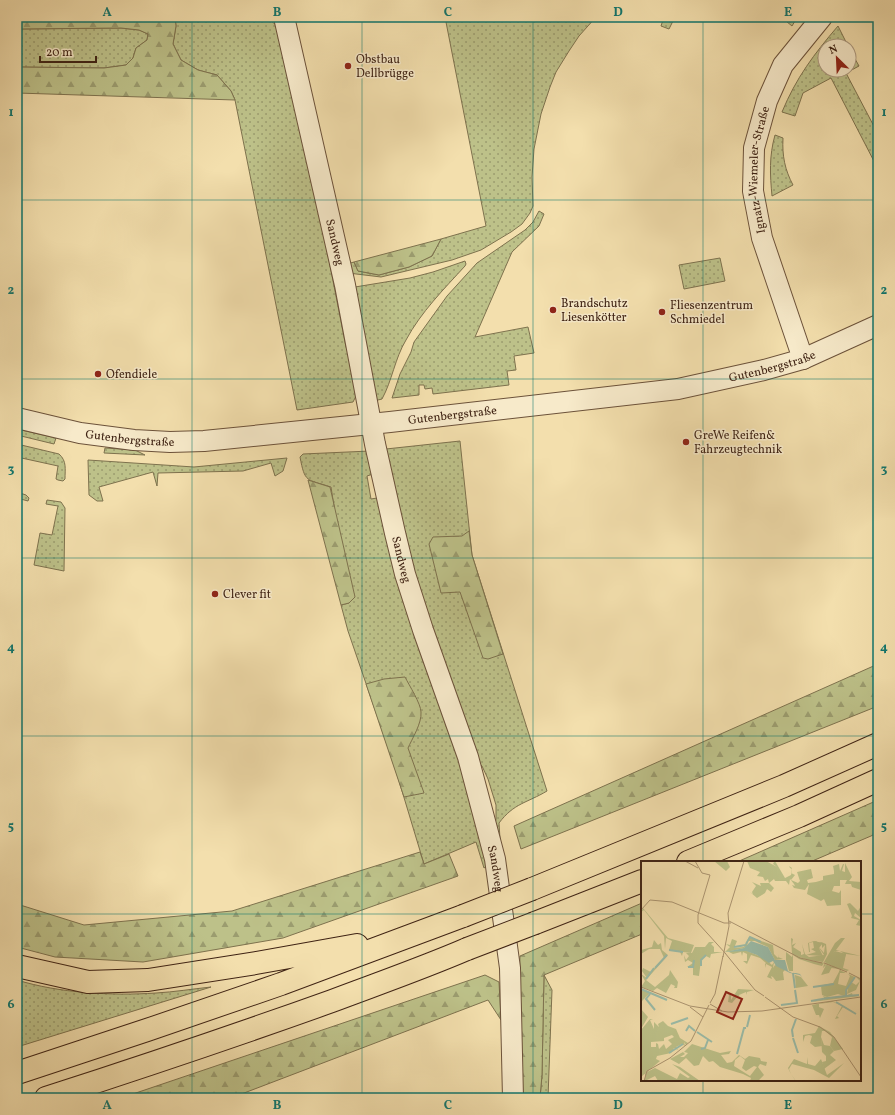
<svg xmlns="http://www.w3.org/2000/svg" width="895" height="1115" viewBox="0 0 895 1115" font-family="Vollkorn,serif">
<defs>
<pattern id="grass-dots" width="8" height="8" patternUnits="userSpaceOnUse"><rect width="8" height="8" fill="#bdc189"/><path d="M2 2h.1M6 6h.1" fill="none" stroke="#9b9c6f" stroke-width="1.8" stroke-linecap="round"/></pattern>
<pattern id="forest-firs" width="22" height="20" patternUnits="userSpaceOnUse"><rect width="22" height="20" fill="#bdc189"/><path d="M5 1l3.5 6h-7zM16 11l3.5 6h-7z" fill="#9b9c6f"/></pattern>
</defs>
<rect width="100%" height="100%" fill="#f3dfad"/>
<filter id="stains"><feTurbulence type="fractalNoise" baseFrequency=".005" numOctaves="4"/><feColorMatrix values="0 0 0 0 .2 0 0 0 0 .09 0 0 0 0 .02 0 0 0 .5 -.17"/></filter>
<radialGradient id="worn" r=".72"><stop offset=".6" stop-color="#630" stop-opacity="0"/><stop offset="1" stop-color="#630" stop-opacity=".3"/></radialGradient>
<!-- grass -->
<path fill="url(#grass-dots)" stroke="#7e724e" d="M175,17H259L270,20L276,25L325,240L346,347L355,370L358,392L353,402L297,410L235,100L231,91L217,75L198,70L181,60L173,44L176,26Z
M445,17H596L579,36L569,51L556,72L550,87L541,114L534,149L532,177L533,206L530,213L522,224L511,232L481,250L452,260L381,277L348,273L347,264L354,262L358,271L379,275L409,267L432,256L441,239L486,226Z
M664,17H675L669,29L661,26Z
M781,17H791L795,21L792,26Z
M838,26L848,46H825V70H849V48L859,66L846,73L878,134V169L831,78L803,93L795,116L782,112C796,78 814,54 838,26Z
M121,28L139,30L148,34L147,40L136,48L133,58L126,65L104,68L17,67V29Z
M775,135L783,138C782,156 785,170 793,185L772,196C770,175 769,156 775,135Z
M539,211L544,214L539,226L512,252L475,337L528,327L534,353L514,356L516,370L507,371L509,385L433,394L432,388L425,389L424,385H419V395L392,398L400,374L411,352L414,342L447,296L477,263L525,230L533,222Z
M720,258L725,281L684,289L679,265Z
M465,261L466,264L465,266C444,289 421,312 406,340C395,358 392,381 382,399L374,401L355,287L410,278L433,272Z
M17,429L56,438L54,444L17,435Z
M460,441L472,555L547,791C527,803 514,803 499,823L500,839L494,829L496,819V805L488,779L482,766L472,757L426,625L386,449Z
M17,444L59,454C67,461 65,469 65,479L63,481L58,480L56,479L58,466L17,457Z
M105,448L135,450L145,455L104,453Z
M370,451L376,473L367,476L371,499L377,498L471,790L487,866L484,868L476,842L424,864L396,771L348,631L341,605L349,603L331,487C306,479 305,483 300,457L303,454Z
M287,458L283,471L275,476L271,463L243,471L158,473L157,486L153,472L99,487L103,501H97L89,495L88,460L194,467Z
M17,492L26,495L29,498L28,501L17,498Z
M47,500L61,502L65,508L64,571L34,565L40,533L52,535L58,506L46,504Z
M544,975L552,990L548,1098H540L542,1075Z
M17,980C59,993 112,996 156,993C174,992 192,989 211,987L17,1047Z"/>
<!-- forest -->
<path fill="url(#forest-firs)" stroke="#7e724e" d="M17,17H175L176,26L173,44L181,60L198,70L217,75L231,91L235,100L17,93V67L104,68L126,65L133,58L136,48L147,40L148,34L139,30L121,28L17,29Z
M441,239L432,256L409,267L379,275L358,271L354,262Z
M308,480L330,487L355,597L349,603L341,605Z
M469,531L472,555L503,654L488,659L483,658L460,592L441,593L429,544L433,537L462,536Z
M878,664V706L521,849L514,826Z
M405,677C409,685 421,704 421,712C422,723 412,739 408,748L424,793L404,797L366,684L384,679Z
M878,800V833L810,862H737Z
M420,852L424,864L449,854L458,876L283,938L143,962L55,957L17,947V904L84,925L232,911Z
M642,903V934L544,975L542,1075L540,1098H519L521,1008L519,982L520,956Z
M485,975L499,982L501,1020L488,1000L231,1098H121Z"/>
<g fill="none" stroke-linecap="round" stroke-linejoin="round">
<defs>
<g id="minor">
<path id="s1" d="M284,17L345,285L375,444L395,533L405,574L423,630L468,757L495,859L510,968L513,1098"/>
<path id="s2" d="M803,359L762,238L753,191L754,148L767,101L783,65L822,17"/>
<path id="s3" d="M17,418L80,433L134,440L170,442L204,441L390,422L678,389L764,370L803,359L878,325"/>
</g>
<path id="highway" d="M688,862L799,816L878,780
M532,889L784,786L878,744
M535,923L642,881
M17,966L88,982L148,980L256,963L357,945
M17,1073L147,1030L281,984L463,916
M46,1098C142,1067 237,1035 332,1001C377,984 423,968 467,949"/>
</defs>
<!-- minor casing -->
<use href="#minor" stroke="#6c523a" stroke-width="22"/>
<!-- highway casing -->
<use href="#highway" stroke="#3f2314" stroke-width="24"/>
<!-- minor -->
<use href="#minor" stroke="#f7eaca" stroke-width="20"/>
<!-- highway -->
<use href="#highway" stroke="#f3dfad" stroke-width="22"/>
<defs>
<path id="highway-bridge" d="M463,916L532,889
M467,949L535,923"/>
</defs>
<!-- highway-bridge casing -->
<use href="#highway-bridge" stroke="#3f2314" stroke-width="24" stroke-linecap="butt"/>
<!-- highway-bridge -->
<use href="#highway-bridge" stroke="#f3dfad" stroke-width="22"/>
</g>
<!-- grid -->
<path fill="none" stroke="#0f766e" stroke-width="1" stroke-opacity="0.55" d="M192,17V1098M362,17V1098M533,17V1098M703,17V862M17,200H878M17,379H878M17,558H878M17,736H878M17,914H642M860,914H878M703,1080V1098"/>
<!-- markers -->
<g fill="#8f2418" stroke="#f7eaca" stroke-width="1.5">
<circle cx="348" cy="66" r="4"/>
<circle cx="553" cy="310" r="4"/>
<circle cx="662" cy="312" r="4"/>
<circle cx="98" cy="374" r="4"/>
<circle cx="686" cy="442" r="4"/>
<circle cx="215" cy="594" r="4"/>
</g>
<g text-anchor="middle" stroke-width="3" stroke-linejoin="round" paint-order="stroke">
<!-- poi labels -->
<g font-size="12" fill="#3f2314" stroke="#f7eaca" text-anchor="start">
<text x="356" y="63">Obstbau<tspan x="356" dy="14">Dellbrügge</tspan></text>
<text x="561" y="307">Brandschutz<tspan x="561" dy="14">Liesenkötter</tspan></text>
<text x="670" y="309">Fliesenzentrum<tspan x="670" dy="14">Schmiedel</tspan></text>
<text x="106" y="378">Ofendiele</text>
<text x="694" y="439">GreWe Reifen&amp;<tspan x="694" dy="14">Fahrzeugtechnik</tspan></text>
<text x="223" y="598">Clever fit</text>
</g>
<!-- street labels -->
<g font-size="12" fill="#3f2314" stroke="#f7eaca">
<text dy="4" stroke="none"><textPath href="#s2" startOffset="197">Ignatz-Wiemeler-Straße</textPath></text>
<text dy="4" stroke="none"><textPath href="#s1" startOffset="231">Sandweg</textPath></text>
<text dy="4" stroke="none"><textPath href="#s3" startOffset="763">Gutenbergstraße</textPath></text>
<text dy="4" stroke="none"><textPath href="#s3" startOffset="439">Gutenbergstraße</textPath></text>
<text dy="4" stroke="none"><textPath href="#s3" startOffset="115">Gutenbergstraße</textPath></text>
<text dy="4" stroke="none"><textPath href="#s1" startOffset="555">Sandweg</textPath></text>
<text dy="4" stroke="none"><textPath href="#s1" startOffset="879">Sandweg</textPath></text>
</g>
</g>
<!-- overview -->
<g transform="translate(641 861)">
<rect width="220" height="220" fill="#f3dfad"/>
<path d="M111,21L120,25L119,22H128L133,27L130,31L126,28L124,32L116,37L109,31L112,33L111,31L115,25ZM209,42L217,50L220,45V57L214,52L213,55L220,59V65L215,64L218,59L210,57L211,55L206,43ZM2,47L27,77L53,84L50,92L42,91L41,95L39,91L28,89L31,80L25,77L24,88L23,75L3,49L0,51ZM108,76L132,84L133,93L137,97L138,93L137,96L142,98L134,99L127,86L114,80H107L106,85L103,87L90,90H106L123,97L131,104L133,101L132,107L134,104L145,108L142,111L143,119L135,120L132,116L130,115L131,118L126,116L131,106L125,103V107L124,103L125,102L119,97L110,94L106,103L102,100H106V93L102,91L101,95L100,91L92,93L88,91L90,90L84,91L89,86L85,83L89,84L91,78L96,80L93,87L103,86ZM173,80L182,82L178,87L182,95L165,94L175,91L170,88L173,87L172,81L168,82L169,91H168L167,82ZM199,90L220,95L205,93L201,108L205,110L199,108L200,109L197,115L199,108L190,107L186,111L191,105L183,102L181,105L173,103L158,98L152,94V110H148L145,99V91L151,96L152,93L165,99L193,103L188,101L189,98L190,101L201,104L205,94ZM97,128L113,129L106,131V134L105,131L98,134L99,138L97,135L91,142L87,141L88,134L83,130L90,134V139ZM180,176L183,184L189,185L193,190L189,194L195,199L183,208L181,201L185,200V195L181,191Z" fill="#bdc189"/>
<path d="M106,0H125L136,6L132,3L133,1L134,0L144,17L150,14L151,8L149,7L148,5L151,7L150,12L154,14L150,19L157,22L159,20L156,11L170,8L172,17L166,19L167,22L175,21L182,19V15L193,13V10L186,12L193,10L192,5L198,3L199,10L202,3H203L201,10L204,11V2L211,16L208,20L220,21V29L211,26L210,23H204L206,19H199V25H193L191,30L198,32L200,29V44L186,45L183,38L180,40L166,33L168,23L164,29L153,27L151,24L154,25L153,23L149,18L148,24L145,20H134L133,18L128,22L127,18L124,20L122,16L116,15L119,11L109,7ZM150,77L152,78L151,84L155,82L152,86L160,91V94L163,93L161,83L164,93L174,90L164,93L168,96L183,94L176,84L183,92L184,84L181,87V82L175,80L176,83L173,80L180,81L185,83L186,93L182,101L166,99L151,93ZM200,77H204L195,89L199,90H194L187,100L192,101L189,103L195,105L193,101L196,100L195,102L201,106L202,100L199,102L196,100L197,97L194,93V92L195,91L197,92L194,93L197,94L200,101L203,97L199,92L205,93L202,107L208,109L206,110L183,101L194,82ZM13,79L17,84L20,82L21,89L27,94L5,119L14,126L28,114L29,109L37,121L36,127H33L34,125L30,123L25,132L16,127L12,130L0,126L4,120L0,113L6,117L1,110L2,107L10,111L23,97L19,88H8L0,93V89L11,86ZM68,81H73L70,83L73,86V91H82L70,93L69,97L65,95L60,99L58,115L52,114V106H46L52,102L47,99L44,101L43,94L45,99L48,95L45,92H51L54,86H64ZM183,103L190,105L205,112H199L197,123L205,125L209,115L207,113L214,116L210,121L215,124L219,120L215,116L220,118L215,129L206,133L207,127L204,129V135L211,132L212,135H219L170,141L184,138L182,135L188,137L203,135L197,133L186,136L181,134L180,125L172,126L192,122L199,109L191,106L188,112L180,114L185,104L182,107ZM0,128L27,139L9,132L1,140L0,148L7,156L0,168ZM191,140L206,147L214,152L202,146L196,155L198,157L194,158L201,145L192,141L178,143V146L183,148L179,157L178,154H175L171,144ZM9,158L12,159H9L13,168V161L18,166L17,163L22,160L27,165L35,168L39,177L47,182L45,184L43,181L44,185L41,183L35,186L37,189L33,187L30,192L16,195L15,198L19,200L0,216V169ZM31,174L33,176L27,179L31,183L25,188L23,183L18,188L17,183L15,182V186H10V181L23,180V177ZM178,165L189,171L202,188L193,190L189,185L191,176L184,170H181L180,176L181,185L174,186L169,182L171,175L168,174L164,175L162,181V174L174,172ZM51,183L79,192L90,190L88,193L80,194L86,202L91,201L98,194L104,198L108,195L119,197L120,200L126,201L125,205L119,203L117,206L123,214L117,220H109L110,217L102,213L79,206L72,200L68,201L62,195L58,204L53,205L45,197L38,203L29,198L42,191L44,193L39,196H43L47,192L43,191ZM99,195L104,199L101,207L105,210L113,205L116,206L109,215L93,205L94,199ZM166,196L167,203L174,205L180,198L186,214L203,202L188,217L173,209L151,203L148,208L150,213L154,219H161L155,220L150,213L147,207L153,198L166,203ZM31,203L39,206L59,220H17L14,215L4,220V212L14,207L36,218L39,212L47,217L49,216Z" fill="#bdc189" fill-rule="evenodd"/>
<path d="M154,114L160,116L167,125L155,127Z" fill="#bdc189"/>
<path d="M73,0H86L89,6L85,10ZM194,90L205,93L200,108L184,100Z" fill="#bdc189"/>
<path d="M110,80L127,86L134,99H144L147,110L151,112H155L159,113L160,110L159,113L161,116L170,125L159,114L149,112L135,105L132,100L128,102L116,94L105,90L84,91L103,87Z" fill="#9bbdaa"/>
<path fill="none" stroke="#9bbdaa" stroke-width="2" d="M105,83L109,76L120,81M93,86L105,84M28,89L42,91M60,105V99L65,94M47,106H52L53,99M14,107L26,94M152,112L154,127M5,118L13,107M172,126L193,123M0,128L26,139M9,133L5,138L14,149M205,135L218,134M187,137L205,135V129L214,116M170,140L187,137M195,141L215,153M140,144L156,142L154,129M30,163L47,157M106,166L109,154M45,170L48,165L54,170M56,171L71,181M152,176L151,169L155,158M152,177L157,192M60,188L64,187L67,179M28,192L42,183M96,193L103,167H105"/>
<path fill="none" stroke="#ab9470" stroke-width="1" d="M44,0L57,7M54,0L61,12L69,14L57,54V62L85,93M0,49L9,39L31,41L83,62H90M88,60L159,97L181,102M84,92L114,129L123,135M82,96L88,65L87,52L103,0M183,102L206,111M208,112L220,118M0,126L49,145L87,151L121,150L220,136M124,136L152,156L179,166L193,176L220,216M69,142L74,133L82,95M69,143L81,150M49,146L62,156M3,220L6,210L29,197L50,180L68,144"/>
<path fill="#8f2418" fill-opacity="0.15" stroke="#8f2418" stroke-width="2" d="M85,131L101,138L92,158L76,151Z"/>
<rect width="220" height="220" fill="none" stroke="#3f2314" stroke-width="2"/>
</g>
<!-- margin -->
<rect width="895" height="1115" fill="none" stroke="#f3dfad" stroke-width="44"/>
<!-- north arrow -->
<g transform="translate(837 58) rotate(336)"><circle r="19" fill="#f7eaca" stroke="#ad9a81"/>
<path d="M0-3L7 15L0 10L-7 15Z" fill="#8f2418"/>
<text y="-6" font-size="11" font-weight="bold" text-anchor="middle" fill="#3f2314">N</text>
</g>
<!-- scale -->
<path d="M40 56v6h56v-6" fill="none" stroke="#3f2314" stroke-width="2"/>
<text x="46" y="56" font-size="12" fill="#3f2314" stroke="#f7eaca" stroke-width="3" paint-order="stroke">20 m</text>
<rect x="22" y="22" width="851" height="1071" fill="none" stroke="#0f766e" stroke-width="1.5"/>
<g font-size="13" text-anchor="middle" font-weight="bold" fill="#0f766e">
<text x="107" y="16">A</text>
<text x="277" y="16">B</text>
<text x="448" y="16">C</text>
<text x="618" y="16">D</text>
<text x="788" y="16">E</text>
<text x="11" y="116">1</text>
<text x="884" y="116">1</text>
<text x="11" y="294">2</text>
<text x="884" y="294">2</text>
<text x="11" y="473">3</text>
<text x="884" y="473">3</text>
<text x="11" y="651">4</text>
<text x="884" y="651">4</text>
<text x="11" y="830">5</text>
<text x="884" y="830">5</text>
<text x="11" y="1008">6</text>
<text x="884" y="1008">6</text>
<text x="107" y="1109">A</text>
<text x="277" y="1109">B</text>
<text x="448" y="1109">C</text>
<text x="618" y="1109">D</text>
<text x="788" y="1109">E</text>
</g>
<rect width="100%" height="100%" filter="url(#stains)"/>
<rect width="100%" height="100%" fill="url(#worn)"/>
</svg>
